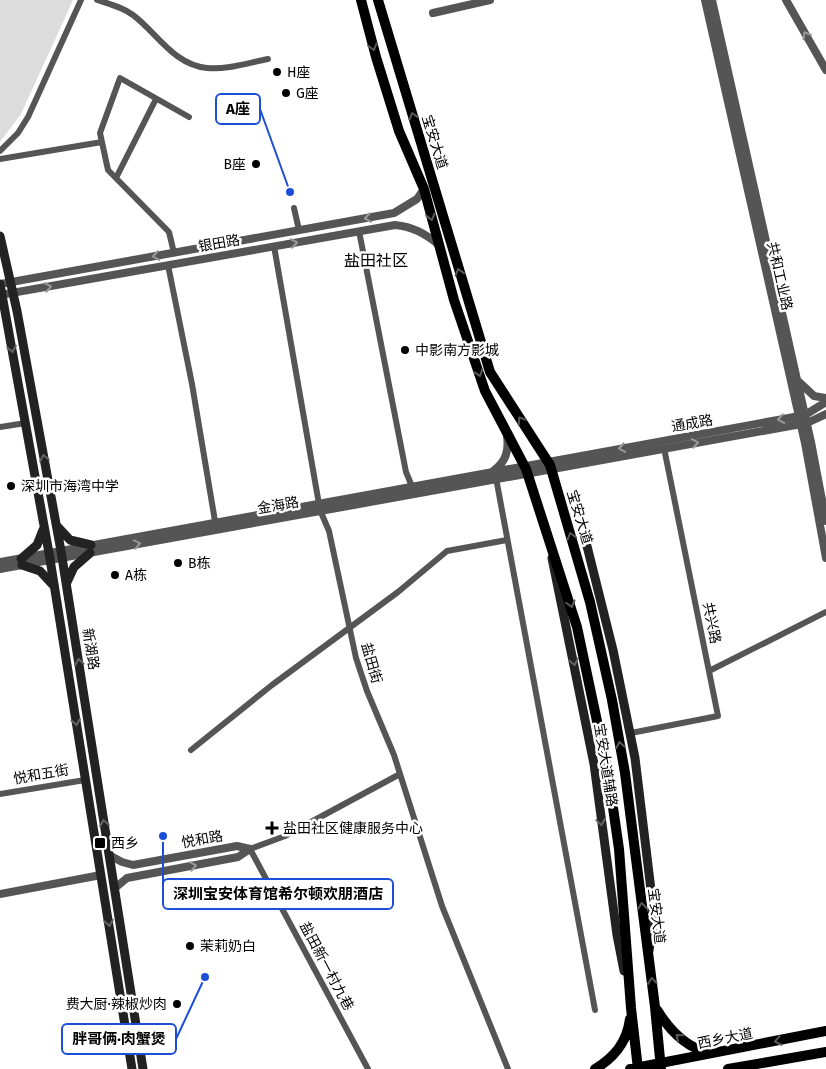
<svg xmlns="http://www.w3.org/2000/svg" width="826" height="1069" viewBox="0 0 826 1069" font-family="'Fira Sans','Noto Sans SC',sans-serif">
<rect width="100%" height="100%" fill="#fff"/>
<!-- green -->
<path fill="#dcdcdc" d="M0,0H73L21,114L0,142Z"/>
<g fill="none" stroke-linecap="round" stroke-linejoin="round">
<!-- minor -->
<path stroke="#555" stroke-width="6" d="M97,0C110,4 122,7 133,15C157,33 174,65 207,68C226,70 248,63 268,59
M0,151L18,133L28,117L81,0
M0,159L102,142
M116,178L156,99
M294,208L299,230
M359,231L406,472L414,491
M274,246L320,510L329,531L356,658L367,691L394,755L442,906L508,1069
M174,253L169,232L108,170L100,133L120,78L189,117
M168,265L192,384L216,527
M0,427L26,423
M496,478L595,1010
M709,671L826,612
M631,733L718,716L664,448
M191,750L272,685L398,592L447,551L507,540
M0,794L85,780
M368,1069L250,849L285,836L400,774"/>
<!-- tertiary -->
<path stroke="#555" stroke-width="8" d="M705,0L805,443L826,558
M712,0L811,442L826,521
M786,0L826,70
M433,13L490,0
M0,284L394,213L417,199L424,189
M0,295L395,225C413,227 424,233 438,244
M799,382L814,396L826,398
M493,471C506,462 509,451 507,436
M0,562L805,415L826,402
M0,569L807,423L826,414
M109,855L122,862L133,865L237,846L250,849
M115,888L127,878L238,857L250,849
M0,894L101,875"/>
<!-- secondary -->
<path stroke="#222" stroke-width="9" d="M0,236L17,311L61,551L143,1069
M0,284L49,553L132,1069
M57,526L70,540L91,545
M585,538L613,650L635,758L652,898L653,922L649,951
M552,558L594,764L617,935L624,971
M21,559L37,545L43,530
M22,565L40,571L53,585
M67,582L74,567L90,553"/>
<!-- primary -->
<path stroke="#000" stroke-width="10" d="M361,0L376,57L399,131L424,189L454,300L485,391L526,469L577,627L608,773L619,849L631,1008L638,1069
M378,0L490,372L550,465L590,602L612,700L625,773L655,1007L661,1069
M657,1010C670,1031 686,1048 710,1053
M595,1069C615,1057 627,1042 630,1019
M630,1069L826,1031
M728,1069L826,1052"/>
</g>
<!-- one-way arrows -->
<defs><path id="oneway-chevron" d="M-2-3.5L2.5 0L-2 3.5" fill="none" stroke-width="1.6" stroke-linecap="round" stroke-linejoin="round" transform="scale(1.25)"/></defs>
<g stroke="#999">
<use href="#oneway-chevron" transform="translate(806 35) rotate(-120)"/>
<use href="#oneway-chevron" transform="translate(368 218) rotate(170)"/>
<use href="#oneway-chevron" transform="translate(294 243) rotate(-10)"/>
<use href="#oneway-chevron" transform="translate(156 256) rotate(170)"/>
<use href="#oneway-chevron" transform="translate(48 287) rotate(-10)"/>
<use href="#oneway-chevron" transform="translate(781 419) rotate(170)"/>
<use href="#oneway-chevron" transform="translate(695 443) rotate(-10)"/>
<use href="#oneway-chevron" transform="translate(622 448) rotate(170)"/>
<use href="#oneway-chevron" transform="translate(137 544) rotate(-11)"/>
<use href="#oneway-chevron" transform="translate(193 866) rotate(-11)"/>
</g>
<g stroke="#595959">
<use href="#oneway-chevron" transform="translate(373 47) rotate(75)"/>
<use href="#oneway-chevron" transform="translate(413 116) rotate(-107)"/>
<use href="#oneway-chevron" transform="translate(431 217) rotate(76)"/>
<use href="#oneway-chevron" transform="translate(459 272) rotate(-107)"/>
<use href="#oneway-chevron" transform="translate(479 373) rotate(71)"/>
<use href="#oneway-chevron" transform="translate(521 420) rotate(-123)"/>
<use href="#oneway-chevron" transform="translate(571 536) rotate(-107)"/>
<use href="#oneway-chevron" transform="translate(571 604) rotate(74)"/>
<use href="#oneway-chevron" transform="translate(620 745) rotate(-100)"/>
<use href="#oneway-chevron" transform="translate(642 906) rotate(-97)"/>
<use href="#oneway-chevron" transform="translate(652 981) rotate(-97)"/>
<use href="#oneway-chevron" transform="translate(679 1037) rotate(-139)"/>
<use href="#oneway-chevron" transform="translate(778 1041) rotate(168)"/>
</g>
<g stroke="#646464">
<use href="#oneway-chevron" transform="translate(12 349) rotate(79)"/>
<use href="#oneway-chevron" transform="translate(44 458) rotate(-101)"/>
<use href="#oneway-chevron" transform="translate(79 662) rotate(-99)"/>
<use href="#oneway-chevron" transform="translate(574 662) rotate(78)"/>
<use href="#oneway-chevron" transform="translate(76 722) rotate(81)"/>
<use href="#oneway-chevron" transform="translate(601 822) rotate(82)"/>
<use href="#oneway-chevron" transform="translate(104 823) rotate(-99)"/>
<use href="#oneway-chevron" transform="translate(109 923) rotate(81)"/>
</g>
<!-- markers -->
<g fill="#000" stroke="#fff" stroke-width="2">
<circle cx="277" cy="72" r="5"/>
<circle cx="286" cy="93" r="5"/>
<circle cx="256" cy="164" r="5"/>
<circle cx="405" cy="350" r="5"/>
<circle cx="11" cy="486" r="5"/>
<circle cx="178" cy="563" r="5"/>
<circle cx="115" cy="575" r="5"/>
<path d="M269.5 820.5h5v5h5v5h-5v5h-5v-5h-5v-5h5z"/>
<rect x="94" y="837" width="12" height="12" rx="2.5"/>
<circle cx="190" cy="946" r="5"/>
<circle cx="177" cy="1004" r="5"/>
</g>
<g text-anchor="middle" stroke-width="5" stroke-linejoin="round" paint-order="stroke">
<!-- poi labels -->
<g font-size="14" fill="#000" stroke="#fff" text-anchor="start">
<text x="287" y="77">H座</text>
<text x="296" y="98">G座</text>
<text x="246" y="169" text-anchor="end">B座</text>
<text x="415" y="355">中影南方影城</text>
<text x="21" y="491">深圳市海湾中学</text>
<text x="188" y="568">B栋</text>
<text x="125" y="580">A栋</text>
<text x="283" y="833">盐田社区健康服务中心</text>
<text x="111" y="848">西乡</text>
<text x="200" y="951">茉莉奶白</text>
<text x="167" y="1009" text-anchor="end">费大厨·辣椒炒肉</text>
</g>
<!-- street labels -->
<g font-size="14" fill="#000" stroke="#fff">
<text transform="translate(435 142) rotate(73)" y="5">宝安大道</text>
<text transform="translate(219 243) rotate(-10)" y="5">银田路</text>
<text transform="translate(780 276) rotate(77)" y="5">共和工业路</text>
<text transform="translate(692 423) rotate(-10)" y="5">通成路</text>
<text transform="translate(278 505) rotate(-10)" y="5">金海路</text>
<text transform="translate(580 517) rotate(73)" y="5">宝安大道</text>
<text transform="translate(712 623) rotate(79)" y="5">共兴路</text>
<text transform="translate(91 649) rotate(81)" y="5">新湖路</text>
<text transform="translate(372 663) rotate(74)" y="5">盐田街</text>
<text transform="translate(606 765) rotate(81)" y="5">宝安大道辅路</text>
<text transform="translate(41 774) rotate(-10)" y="5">悦和五街</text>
<text transform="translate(202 839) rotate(-10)" y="5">悦和路</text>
<text transform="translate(657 916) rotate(83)" y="5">宝安大道</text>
<text transform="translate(327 966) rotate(62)" y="5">盐田新一村九巷</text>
<text transform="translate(725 1038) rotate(-11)" y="5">西乡大道</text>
</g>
<!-- quarter labels -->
<g font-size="16" fill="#000" stroke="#fff">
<text x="376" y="266">盐田社区</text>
</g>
</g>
<!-- callouts -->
<path fill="none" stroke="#1d4ed8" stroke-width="2" d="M290 192L260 109M163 836L163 894M205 977L176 1039"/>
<g fill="#1d4ed8" stroke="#fff" stroke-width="2">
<circle cx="290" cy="192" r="5"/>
<circle cx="163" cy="836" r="5"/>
<circle cx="205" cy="977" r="5"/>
</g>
<g fill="#fff" stroke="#1d4ed8" stroke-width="2">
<rect x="216" y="94" width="44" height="30" rx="5"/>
<rect x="163" y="879" width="230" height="30" rx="5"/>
<rect x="62" y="1024" width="114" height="30" rx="5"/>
</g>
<g font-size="15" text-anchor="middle" font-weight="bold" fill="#000">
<text x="238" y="114">A座</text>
<text x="278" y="899">深圳宝安体育馆希尔顿欢朋酒店</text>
<text x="119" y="1044">胖哥俩·肉蟹煲</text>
</g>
</svg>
